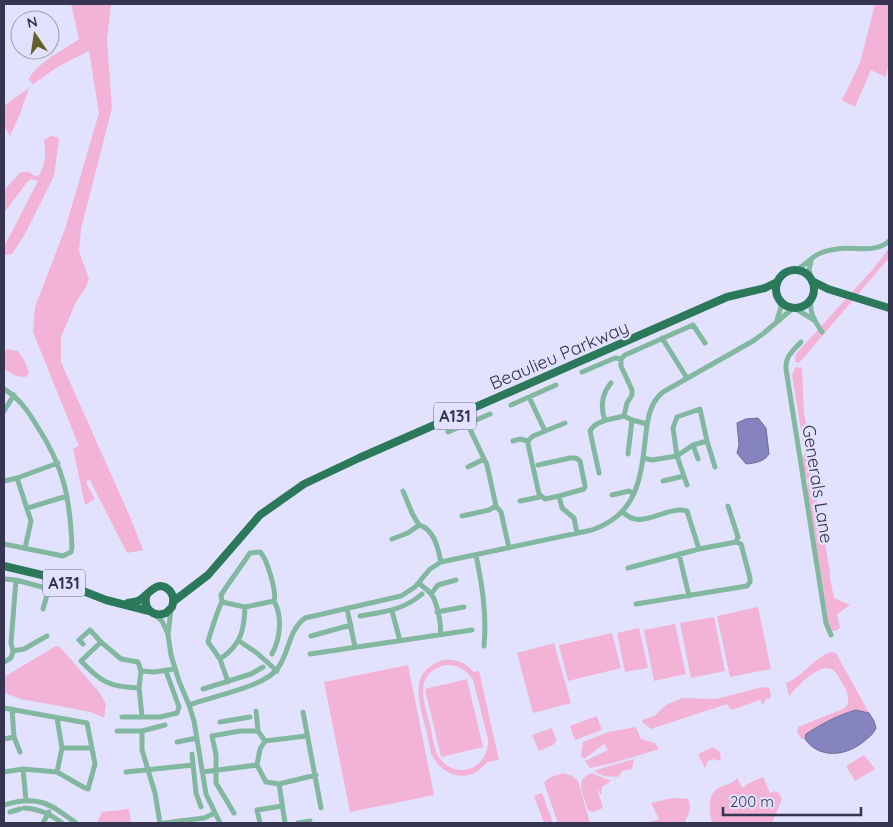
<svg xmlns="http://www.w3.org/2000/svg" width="893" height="827" font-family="Quicksand,sans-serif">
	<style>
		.green { fill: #f3b3d6; fill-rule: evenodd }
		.water { fill: #8684bf; stroke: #6e6c9e }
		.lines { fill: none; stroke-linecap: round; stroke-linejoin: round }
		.minor { stroke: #83b8a0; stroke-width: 5 }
		.highway { stroke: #2b785b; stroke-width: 8 }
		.labels { text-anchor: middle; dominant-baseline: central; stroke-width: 5; stroke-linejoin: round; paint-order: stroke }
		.shield { fill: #e2e2ff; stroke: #696885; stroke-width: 1 }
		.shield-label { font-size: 16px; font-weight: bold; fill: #353451 }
		.street-label { font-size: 18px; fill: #353451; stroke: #e2e2ff }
	</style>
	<rect width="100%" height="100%" fill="#e2e2ff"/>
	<path class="green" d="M71 4H111L107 40 112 108 81 229 79 251 89 279 86 287 76 302 61 337V362L131 519 143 550 127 553 90 480 87 481V485L95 499 85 505 73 449 79 446 33 332 35 307 65 229 99 113 89 51 59 66 32 85 31 81 28 80C39 61 61 52 79 39Z
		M875 4H889V61L886 77 871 70 855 107 842 100 860 63Z
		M29 88 20 114 10 136 4 126V106Z
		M51 136 57 137 59 139 54 176 25 234 12 254 6 255 4 251 5 245 38 181 32 179 28 181 4 213V190L21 172H29L35 176 39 175C46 163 46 154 44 140Z
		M889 248V258L799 363 795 362 796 354 873 269Z
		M8 349 18 351 24 360 29 372 26 377 16 376 4 369V352Z
		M796 367 802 368 804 413 811 450 808 452 803 443 792 374Z
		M805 453C816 467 815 481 816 497 817 505 820 513 822 520 825 537 826 554 830 570V578L834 598 850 605 837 614 840 628 835 631H832L829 624 819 563 806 501 808 480 803 475 802 457Z
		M758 607 771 669 730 677 717 616Z
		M714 617 725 671 691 678 680 623Z
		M675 624 686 674 654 681 644 630Z
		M639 628 648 668 625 672 617 633Z
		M612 633 621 668 568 681 559 645Z
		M554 643 571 703 533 713 517 653Z
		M56 646 60 647 100 693 106 704 104 718 91 712 21 699 4 693V677Z
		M830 652 836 653 869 713C854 706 810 725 805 739H802L797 733 798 727 845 708 848 704C848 694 847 689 841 681 839 677 836 671 831 669 818 664 796 687 789 697L786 683C802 677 813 659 830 652Z
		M443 660C456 659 465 662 474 672L479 671 499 760C496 760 491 761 488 762 484 765 480 770 476 772 457 782 438 770 431 753 429 741 426 730 423 718 417 692 412 671 443 660ZM445 665C458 665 466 669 473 680L488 739C490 769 455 782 438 756 434 747 432 735 430 725 424 701 413 674 445 665Z
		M408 665 434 795 350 812 324 682Z
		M467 679 483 747 441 757 425 689Z
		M762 687 769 688 771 693 770 699H766L763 705 760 700 732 710 730 709 727 704 651 729 643 723 642 720 654 716 666 705 682 698 716 699Z
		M597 716 602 730 575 740 570 726Z
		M636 727 641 739 655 743 659 749 617 762 590 768 585 761 608 750 604 744 584 759 581 756 583 742 608 732Z
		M552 728 557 741 554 742 555 744 539 751 532 735Z
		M713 747 720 752 721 759 718 761 713 759 708 761 705 768 698 754Z
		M864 755 875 769 855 781 846 766Z
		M634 759 632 769 622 771 618 777 604 776 595 772 596 770Z
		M563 773 572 776 578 781 590 823H558L544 783 549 778Z
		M592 773 611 781 602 787 601 795 597 788 603 808 593 812 588 810C584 794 572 781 592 773Z
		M763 777 770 793 775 791 776 793 778 792 782 799 772 823H712C709 812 707 795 718 788 725 785 732 784 737 778L742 788 746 786 745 785Z
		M542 793 553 823H544L534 796Z
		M677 798 688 799C692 808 689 815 684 823H645L659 819 651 803 667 799Z
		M129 809 131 823H97L102 812Z"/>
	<path class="water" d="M758 418 766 428 769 454C764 462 755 463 746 464L737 453 739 445 737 423 746 419Z
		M856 710 869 713 874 721 876 728C873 735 868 738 862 743 845 756 819 759 805 739L806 734C821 724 838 715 856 710Z"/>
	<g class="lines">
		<path class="minor" d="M811 262 809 269 811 278
			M796 270C804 266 808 261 815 256 821 252 829 250 837 249 854 246 875 254 889 241
			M811 300C809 313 815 321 822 332
			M796 309 814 320
			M777 320 781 307 779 301
			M662 338 687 378
			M801 342C793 351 785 356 786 369L826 623 831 635
			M582 372 615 358 621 359
			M4 389C19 398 28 411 37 426 64 467 70 498 72 547L71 552 63 556 4 544
			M529 397 545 431
			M511 405 556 385
			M700 409 707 441 693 445 677 456 673 428 677 417Z
			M4 411 14 395
			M624 416 627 403 632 395V390L621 366V359L625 355 693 325 705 343
			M624 416 632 420 647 424
			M605 420C600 408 602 393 611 383
			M467 423 487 465 496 506 501 512 509 548
			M565 423 533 436 528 441V444L539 494 545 499 559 496 562 508 574 518 577 533
			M448 432 490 414
			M513 441 520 439 528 441
			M707 441 715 467
			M693 445 698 459
			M628 454 632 420
			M643 458 652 460 677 456 687 485
			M538 465 570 458H576L580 461 585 486 584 489 559 496
			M468 467 484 459
			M599 473 590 431C596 420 613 419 624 416
			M17 478 31 521 25 548
			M4 481 17 478 58 463
			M663 481 684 476
			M403 491 412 513 419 525
			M612 495 629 491 634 494
			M520 501 540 497
			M728 506 738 537 736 542
			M28 508 67 496
			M623 512C641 532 665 505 687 511L699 549 736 542 741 544 750 578V582L747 586 636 604
			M462 516 489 510 496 506
			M392 539 408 533 419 525C434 529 438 548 441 562
			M679 554 689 596
			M476 555C482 585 487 614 484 646
			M628 568 699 549
			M4 579 16 580 64 593
			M419 583C423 587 428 590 431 594 437 601 442 626 440 635
			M431 594 438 585 456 580
			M222 602C219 606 209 637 208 642L220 659 228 682
			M347 608 355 647
			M43 609 49 588
			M171 609 168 635 171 655 179 681 189 705 194 721 206 794 220 823
			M392 611 400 641
			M437 612 464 607
			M155 615 162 621 168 634
			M360 616C383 612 404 610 422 594
			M311 636 351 625
			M239 641 257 653 277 671
			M101 642 81 661C101 682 109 687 139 688
			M83 644 79 640 90 630 101 642 121 659 138 662 141 671
			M13 651 11 643 16 580
			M272 654C280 639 283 617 274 601 277 593 267 558 260 552L250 553 225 589 221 595 222 602 245 607 274 601
			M310 654 472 630
			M220 659C241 645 244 631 245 607
			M4 662 11 658 13 651 24 649 47 636
			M203 689 251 674 263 667
			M189 705C212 696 265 687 278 668 290 651 288 631 305 618L401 596 415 587 430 569 441 562 592 530C639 514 641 476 646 433 648 417 650 403 663 392L753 341 764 333 792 309
			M4 708 87 723 95 764 88 789 85 788 57 772 23 769 4 772
			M256 711 258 731 265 741
			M303 712 321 808
			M142 716 139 688 141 671 154 672 174 669
			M122 717H160L177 713 179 707 166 671
			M220 722 250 717
			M117 731H142L165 725
			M142 731V750L155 793 160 823
			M306 736 265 741 260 749 257 765 266 782 279 784 316 775
			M14 737 20 752
			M4 739 14 737 12 709
			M177 742 197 738
			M62 748H92
			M192 754 196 793 201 807
			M23 769 26 800
			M57 772 62 748 57 718
			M126 772 193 765
			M202 772 257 765
			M279 784 285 823
			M4 805C38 795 49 803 76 823
			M24 808C40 809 50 814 62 823
			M10 812 20 809
			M234 813 216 783V755L212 736 240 731H258
			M43 823 49 812
			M164 823 204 818 215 813
			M260 823 257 810 282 806
			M298 823 310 821"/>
		<path class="highway" d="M776 289a19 19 0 1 1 38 0a19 19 0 1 1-38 0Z
			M812 281 828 289 889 308
			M4 566 42 575 106 600 149 611
			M174 601 208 575 260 515 304 484 359 458 727 297 765 288 777 282
			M128 603C132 602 136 602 140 600 149 594 158 578 170 591 174 596 174 601 172 607L166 613C153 618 142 608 147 594"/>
	</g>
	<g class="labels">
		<g class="shield">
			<rect x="434" y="402.5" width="42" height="27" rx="4"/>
			<rect x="43" y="569.5" width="42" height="27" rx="4"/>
		</g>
		<g class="shield-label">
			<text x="455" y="416">A131</text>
			<text x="64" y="583">A131</text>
		</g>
		<g class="street-label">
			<text transform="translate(559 355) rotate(-23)">Beaulieu Parkway</text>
			<text transform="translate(818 484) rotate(81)">Generals Lane</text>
		</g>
	</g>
	<rect width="893" height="827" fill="none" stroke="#353451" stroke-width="10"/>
	<g transform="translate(35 35) rotate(347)"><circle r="24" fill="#e2e2ff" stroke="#9d9cb9"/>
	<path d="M0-4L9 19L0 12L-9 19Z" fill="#64602c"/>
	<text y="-8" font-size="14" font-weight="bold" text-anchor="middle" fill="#353451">N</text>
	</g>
	<path d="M723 807v8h138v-8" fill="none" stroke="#353451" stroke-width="2.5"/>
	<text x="730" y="807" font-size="15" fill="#353451" stroke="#e2e2ff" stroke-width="4" paint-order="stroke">200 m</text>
</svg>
